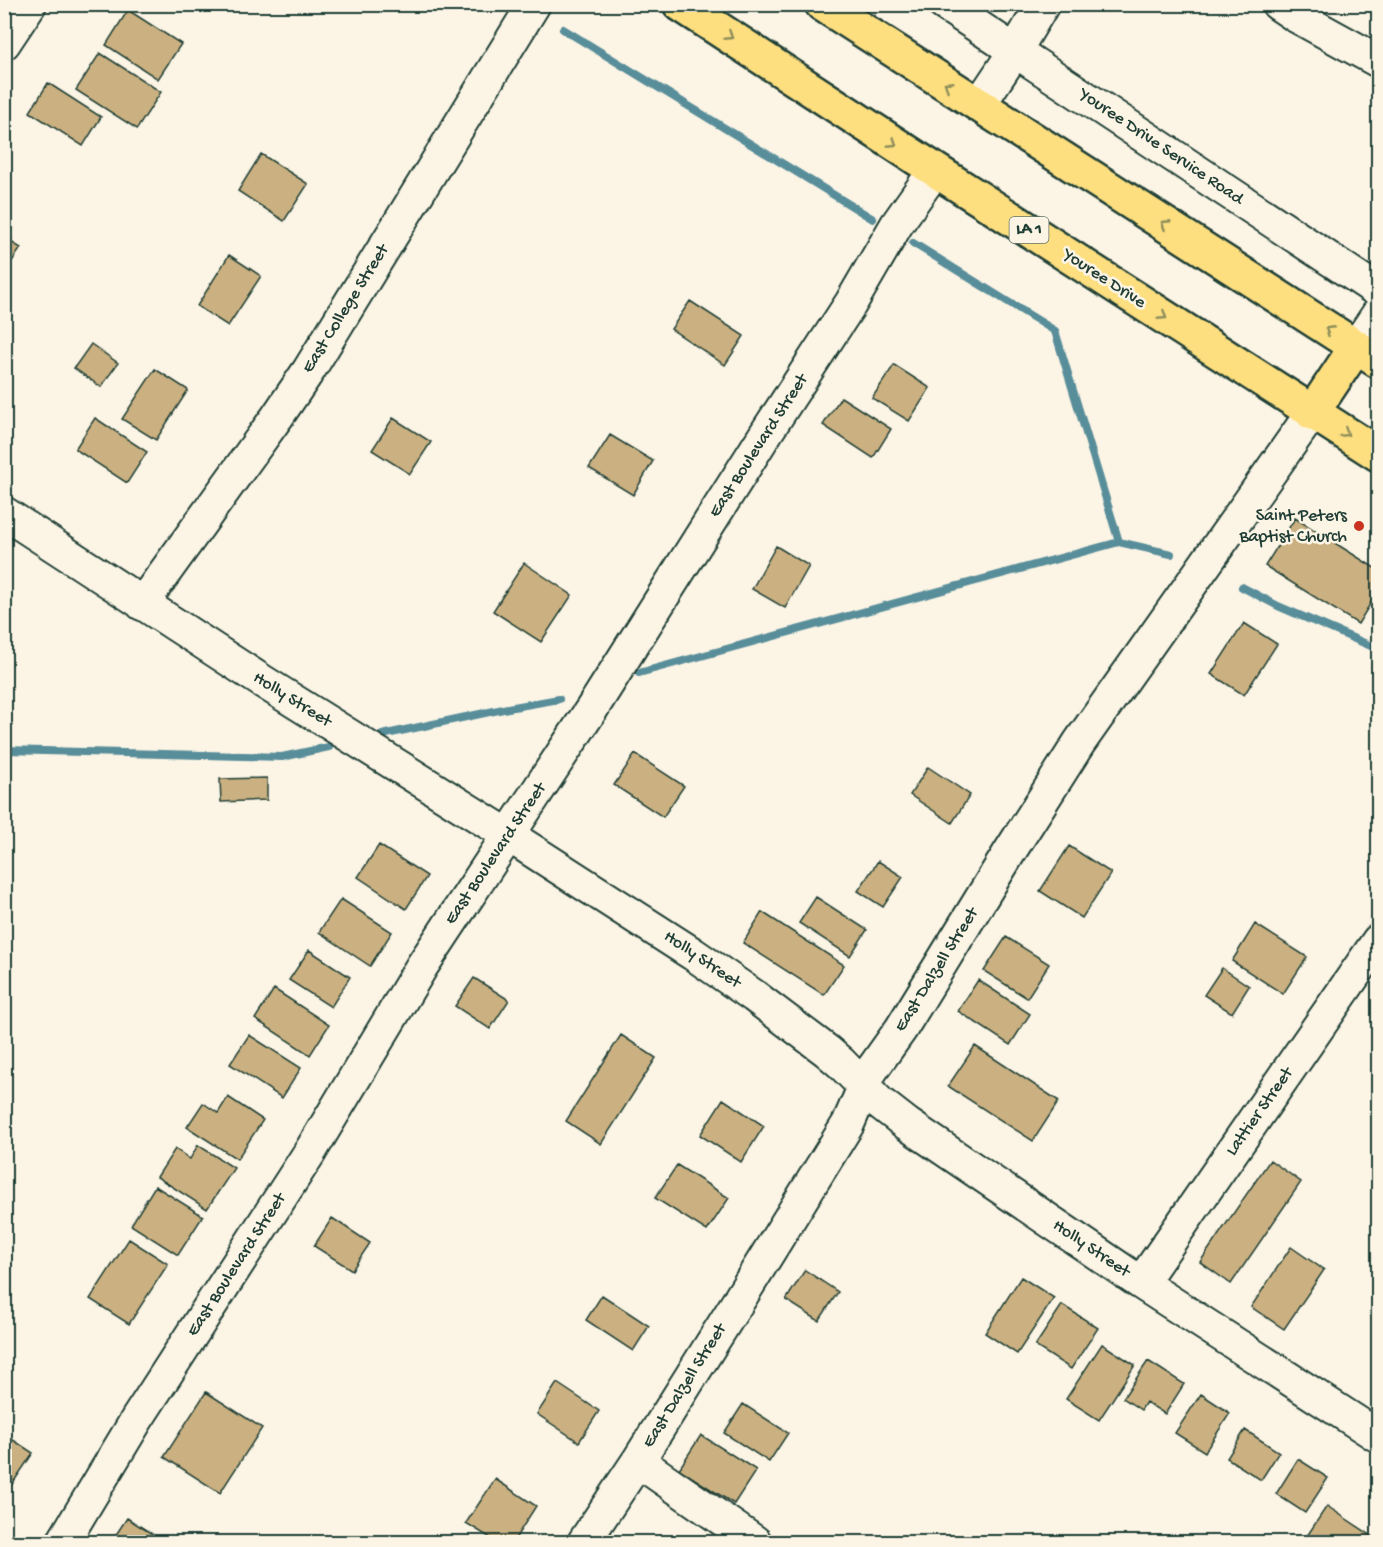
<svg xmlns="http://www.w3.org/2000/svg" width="1383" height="1547" font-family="'Gochi Hand',sans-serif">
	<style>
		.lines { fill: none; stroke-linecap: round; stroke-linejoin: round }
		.stream { stroke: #588d9a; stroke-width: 8 }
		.building { fill: #cbb181; stroke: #1f3d34; stroke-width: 1.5 }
		.minor-casing { stroke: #1f3d34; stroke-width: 36 }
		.major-casing { stroke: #1f3d34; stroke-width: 38 }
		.minor { stroke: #fcf5e5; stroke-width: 32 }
		.major { stroke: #fddf80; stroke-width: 33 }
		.oneway { stroke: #8e8e5a }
		.poi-dot { fill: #c8321e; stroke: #fcf5e5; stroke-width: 2 }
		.labels { text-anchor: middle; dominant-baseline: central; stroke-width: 5; stroke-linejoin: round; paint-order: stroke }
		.shield { fill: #fcf5e5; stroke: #617469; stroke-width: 1.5 }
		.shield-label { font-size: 16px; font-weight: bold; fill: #1f3d34 }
		.street-label { font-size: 18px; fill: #1f3d34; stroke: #fcf5e5 }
		.poi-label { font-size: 18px; fill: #1f3d34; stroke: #fcf5e5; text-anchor: end }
	</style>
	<rect width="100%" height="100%" fill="#fcf5e5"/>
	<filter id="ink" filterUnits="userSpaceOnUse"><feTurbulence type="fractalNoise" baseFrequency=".0167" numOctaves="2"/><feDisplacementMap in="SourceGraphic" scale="12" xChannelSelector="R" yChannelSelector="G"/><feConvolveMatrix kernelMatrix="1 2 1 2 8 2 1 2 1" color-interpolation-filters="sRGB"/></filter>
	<g filter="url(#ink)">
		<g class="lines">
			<path class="stream" d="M563 29 873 219
				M913 243 1055 331 1119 542
				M1242 587 1278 606 1378 649
				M639 673 1119 542 1171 554
				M382 735 508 708 559 699
				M4 750 282 757 329 747"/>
		</g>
		<path class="building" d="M128 10 181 44 158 79 106 45Z
			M100 53 161 92 137 129 76 90Z
			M48 83 101 117 83 146 30 112Z
			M261 154 308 184 284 221 238 191Z
			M4 238 21 248 4 273Z
			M229 255 261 276 228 326 197 306Z
			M690 301 744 336 725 365 671 329Z
			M91 344 118 363 101 387 74 368Z
			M894 365 930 388 909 421 872 398Z
			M155 369 188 390 156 440 122 419Z
			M841 397 891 429 873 458 823 425Z
			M95 418 147 452 127 483 75 449Z
			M393 418 431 442 410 474 372 450Z
			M610 435 653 461 633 495 589 468Z
			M1295 518 1378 570V591L1358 624 1265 566Z
			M776 546 809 566 785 608 752 589Z
			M524 563 572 595 541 642 493 611Z
			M1244 623 1277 644 1244 695 1211 674Z
			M635 754 684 786 663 817 614 785Z
			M928 767 970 795 952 823 910 795Z
			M267 778V800L221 802 220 779Z
			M379 845 427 876 406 909 358 877Z
			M1069 846 1111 873 1082 918 1040 891Z
			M878 861 903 877 883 907 858 891Z
			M816 897 867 930 850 956 799 923Z
			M341 899 392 932 370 966 319 932Z
			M762 912 844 965 824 995 743 943Z
			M1255 924 1307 957 1283 994 1232 961Z
			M1006 937 1049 964 1027 998 984 971Z
			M309 950 350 977 331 1007 289 980Z
			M1222 968 1249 986 1232 1013 1204 995Z
			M474 978 509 1000 490 1029 455 1006Z
			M978 980 1030 1014 1010 1045 958 1011Z
			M274 989 329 1025 310 1055 255 1019Z
			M249 1035 301 1068 282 1098 230 1064Z
			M621 1035 656 1058 601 1144 566 1121Z
			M975 1046 1059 1101 1033 1141 948 1086Z
			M228 1097 263 1120 237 1159 187 1127 203 1103 218 1113Z
			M723 1099 764 1126 741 1162 700 1135Z
			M198 1145 234 1168 207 1209 157 1177 175 1149 190 1159Z
			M1270 1160 1301 1182 1231 1284 1200 1262Z
			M677 1165 729 1198 707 1231 655 1198Z
			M155 1186 203 1216 178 1255 131 1225Z
			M332 1218 370 1243 352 1270 314 1246Z
			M129 1239 168 1264 129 1324 90 1299Z
			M1291 1247 1324 1270 1284 1329 1251 1307Z
			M805 1270 838 1292 819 1321 786 1300Z
			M1021 1277 1054 1298 1017 1354 985 1333Z
			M602 1295 649 1326 633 1351 586 1320Z
			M1062 1305 1098 1328 1071 1369 1035 1346Z
			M1102 1344 1135 1365 1099 1420 1066 1399Z
			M1148 1361 1184 1384 1165 1414 1146 1402 1141 1410 1123 1398Z
			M557 1383 599 1411 579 1442 537 1414Z
			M206 1392 262 1428 220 1493 164 1457Z
			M1201 1394 1230 1413 1205 1452 1175 1433Z
			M743 1404 788 1433 769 1462 724 1433Z
			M1245 1430 1279 1452 1261 1480 1227 1458Z
			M4 1434 33 1453 4 1496Z
			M701 1435 756 1470 734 1504 679 1469Z
			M1298 1459 1328 1478 1305 1513 1276 1494Z
			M495 1479 536 1506 513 1542H497L466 1523Z
			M1327 1506 1378 1540V1542H1303Z
			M127 1518 165 1542H111Z"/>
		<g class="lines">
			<defs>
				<path id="minor" d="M944 4 1378 291
					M1278 4 1296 16 1378 61
					M4 43 30 4
					M979 105 1015 51 1043 4
					M1356 347 1378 314
					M4 513 262 681 508 835 693 954 754 996 827 1051 841 1063 880 1103 907 1124 1141 1283 1378 1436
					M142 604 277 417 309 370 534 4
					M1141 1283 1378 941
					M638 1461 755 1542
					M63 1542 137 1419 310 1152 422 966 593 707 768 430 851 303 897 224 935 170
					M584 1542 638 1461 739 1300 848 1124 871 1071 901 1029 1009 853 1079 743 1312 413"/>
				<path id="major" d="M680 4 935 170 1378 454
					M822 4 1378 361
					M1312 413 1356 347"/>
			</defs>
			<use href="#minor" class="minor-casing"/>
			<use href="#major" class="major-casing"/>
			<use href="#minor" class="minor"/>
			<use href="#major" class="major"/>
		</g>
		<defs><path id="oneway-chevron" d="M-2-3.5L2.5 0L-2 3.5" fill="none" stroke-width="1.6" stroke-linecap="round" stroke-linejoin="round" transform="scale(1.5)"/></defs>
		<g class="oneway">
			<use href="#oneway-chevron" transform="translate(729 36) rotate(33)"/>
			<use href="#oneway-chevron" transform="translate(948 85) rotate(-147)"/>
			<use href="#oneway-chevron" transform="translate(893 143) rotate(33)"/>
			<use href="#oneway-chevron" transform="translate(1165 224) rotate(-147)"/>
			<use href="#oneway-chevron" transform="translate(1163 316) rotate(33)"/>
			<use href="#oneway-chevron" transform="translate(1329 330) rotate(-147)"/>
			<use href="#oneway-chevron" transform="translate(1345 433) rotate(32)"/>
		</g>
	</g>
	<circle class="poi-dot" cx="1359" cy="526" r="6"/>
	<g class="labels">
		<rect class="shield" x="1009.5" y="217" width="39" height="26" rx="4.5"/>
		<g class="shield-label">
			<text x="1029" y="230">LA 1</text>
		</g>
		<g class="street-label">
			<text transform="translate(1161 147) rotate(34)">Youree Drive Service Road</text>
			<text transform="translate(1104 279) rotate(33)">Youree Drive</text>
			<text transform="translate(346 309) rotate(-58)">East College Street</text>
			<text transform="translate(759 446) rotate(-57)">East Boulevard Street</text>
			<text transform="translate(292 700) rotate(32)">Holly Street</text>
			<text transform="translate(496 854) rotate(-56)">East Boulevard Street</text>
			<text transform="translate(702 960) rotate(34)">Holly Street</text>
			<text transform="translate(937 970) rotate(-58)">East Dalzell Street</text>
			<text transform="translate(1260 1112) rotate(-55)">Lattier Street</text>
			<text transform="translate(1091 1249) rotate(34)">Holly Street</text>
			<text transform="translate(237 1265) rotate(-57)">East Boulevard Street</text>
			<text transform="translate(685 1386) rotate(-58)">East Dalzell Street</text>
		</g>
		<g class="poi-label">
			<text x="1347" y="516">Saint Peters<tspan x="1347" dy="21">Baptist Church</tspan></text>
		</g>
	</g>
	<rect width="1383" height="1547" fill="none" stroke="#fcf5e5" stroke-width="24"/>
	<rect x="12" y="12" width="1359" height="1523" fill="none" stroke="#1f3d34" stroke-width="2" filter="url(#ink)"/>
</svg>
